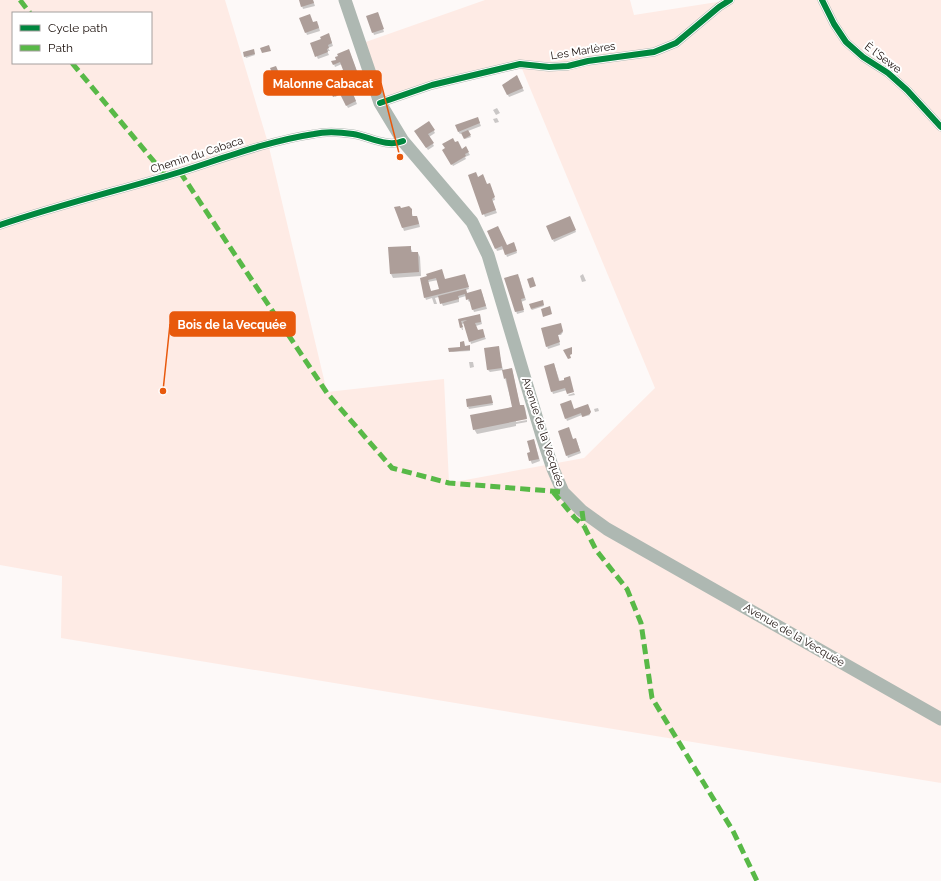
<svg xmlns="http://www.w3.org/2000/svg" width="941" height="881" font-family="Raleway,sans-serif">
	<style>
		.green { fill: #feebe5; fill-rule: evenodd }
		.shadow { fill: #0003; fill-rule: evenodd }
		.building { fill: #ad9e99; fill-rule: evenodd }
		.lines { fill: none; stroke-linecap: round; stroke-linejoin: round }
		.minor { stroke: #b0b9b3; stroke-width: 9 }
		.secondary { stroke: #aeb8b2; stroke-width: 13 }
		.quiet { stroke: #58b947; stroke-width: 5; stroke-dasharray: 10 5; stroke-linecap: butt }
		.cycleway-casing { stroke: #fff; stroke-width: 8 }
		.cycleway { stroke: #00873e; stroke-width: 6 }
		.labels { text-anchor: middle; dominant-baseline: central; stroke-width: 4; stroke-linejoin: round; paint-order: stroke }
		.street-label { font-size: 11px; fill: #1b100c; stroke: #fff }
		.leader { fill: none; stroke: #e8590c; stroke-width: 1.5 }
		.callout-dot { fill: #e8590c; stroke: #fff; stroke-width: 1.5 }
		.callout { fill: #e8590c; stroke: #e8590c; stroke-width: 1.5 }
		.callout-label { font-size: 12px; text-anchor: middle; font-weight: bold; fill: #fff }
	</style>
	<rect width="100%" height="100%" fill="#fdf9f8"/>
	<path class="green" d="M0 0H225L268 143 327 392 444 379 449 483 584 458 655 388 520 64 380 103 360 44 485 0H630L634 15 730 0H941V783L61 638 62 576 0 565ZM13 13H151V63H13Z"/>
	<path class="shadow" d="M300 0H313L315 6 303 9Z
		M378 14 384 32 374 35 368 17Z
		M301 19 318 24 320 31 307 35Z
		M330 37 333 46 328 48 330 51H327L329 55 318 59 311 44Z
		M253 51 255 55 246 58 244 53Z
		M350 53 359 77 348 81 345 76H344L346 80 342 81 339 73 344 71 342 64 335 67 334 64Z
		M517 76 524 91 509 97 503 85Z
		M349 85 357 104 348 108 341 94 335 97 331 90Z
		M497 108 500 113 496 115 493 110Z
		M497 118 499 122 495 123 493 119Z
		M479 121 481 126 468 131 471 137 465 139 462 133 460 134 458 131Z
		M429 122 435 133 429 137 434 146 428 150 417 134Z
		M455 144 461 150 465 147 470 155 465 157 466 159 453 166 443 150Z
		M469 176 477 178 491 187 495 200 492 201 497 213 485 217Z
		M401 209 411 210 413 217H417L418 219 420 227 404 231 400 219Z
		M571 220 576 232 554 242 553 240Z
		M489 231 506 246H515L517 253 507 257 504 249 497 251Z
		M410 247 413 253H418L420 257 421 276 393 278 391 274Z
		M583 274 586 281 582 282 580 276Z
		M427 275 445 280 466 278 469 289 466 290 467 294 482 293 487 309 474 312 470 301 469 302 466 296 459 298V302L443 306 439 297 435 298 437 304H434L432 298 426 300 425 297ZM438 280 441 290 431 292 428 282Z
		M519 277 526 300 521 302 524 312 517 314 506 279Z
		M542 302 544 306 532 310 531 309Z
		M480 315 482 324 476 326 478 332 483 333 486 339 471 344 465 323 462 324 463 330H462L459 320Z
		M560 324 563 332 561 335H558L560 345 548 349 547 346Z
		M464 347H470V351L450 352Z
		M498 347 503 370 490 372 488 370Z
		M469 362H473L474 367 470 368Z
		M554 364 560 382 567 390 553 394 552 391Z
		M512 369 520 406H523L525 408 527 418 516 420V422L527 420V422L516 424V426L477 434 474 429 514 412 505 378Z
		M574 393 575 395 569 396 568 395Z
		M491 396 493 405 469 409 468 407Z
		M561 404 574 410 588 405 591 413 589 414 590 415 583 417 582 415 567 421Z
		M598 408 599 411 595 412 594 409Z
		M534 440 540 461 532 464 528 454 531 453Z
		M573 440 577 442 581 453 568 458 567 455Z"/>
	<path class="building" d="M299 0H313L314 3 301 7Z
		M378 12 384 29 372 33 366 16Z
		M310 14 313 22 317 21 319 28 305 33 299 18Z
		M329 33 332 43 328 45 329 48 327 49 328 52 315 57 310 43 321 39 320 37Z
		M269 45 271 51 262 53 260 48Z
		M254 49 255 54 244 57 243 52Z
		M349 49 358 74 341 80 338 72 343 70 340 62 333 65 331 61 336 60 335 57 338 56 337 54Z
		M276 66 279 73 273 75 270 68Z
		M517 75 523 88 507 95 502 85Z
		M348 82 356 101 346 106 340 94 333 97 330 90Z
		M478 117 480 123 458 132 455 125Z
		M429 121 435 130 428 134 434 143 426 148 414 131Z
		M468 130 471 135 464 139 461 133Z
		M453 138 455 142 458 141 462 149 466 146 469 152 465 154 466 156 451 165 442 150 445 148 442 144Z
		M476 172 478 177 483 174 487 184 490 183 495 197 492 199 496 210 482 215 468 175Z
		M400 206 401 208 409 206 412 209V216H417L419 224 402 228 394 207Z
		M570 216 576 230 552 240 546 226Z
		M498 226 507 245 514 242 517 251 505 255 502 246 495 249 487 231Z
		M411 246V252H418L419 272 390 274 388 247Z
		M442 269 445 279 465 274 469 287 424 298 420 278 427 276 426 274ZM436 278 439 289 431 291 428 280Z
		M518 274 525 298 521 299 524 310 515 312 504 278Z
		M533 277 536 286 530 288 527 279Z
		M466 289 467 293 481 289 486 306 472 310 469 299 466 300 465 294 458 296 459 299 440 304 438 296Z
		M543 300 544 305 531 309 529 304Z
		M550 306 552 314 543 317 541 309Z
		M480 314 481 322 475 323 478 330 483 329 485 337 469 342 463 322 467 320 461 321 463 327 460 328 458 319Z
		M561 323 563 331 560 334 558 335 560 342 546 347 541 328Z
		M464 341 465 346 470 345V350L449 352 448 348 460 347V342Z
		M499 346 502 368 487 370 484 348Z
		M572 347V354L570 355 571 358 568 359 563 350Z
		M554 363 559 381 564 380V378L570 376 574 392 567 394 565 388 551 392 544 366Z
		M512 368 520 405H524L527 419 473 430 470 415 512 407 506 378 504 379 502 370Z
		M491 395 493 403 467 407 466 399Z
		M571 400 574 409 588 404 591 412 590 413V414L582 417 581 413 565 419 560 404Z
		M569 427 573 439 576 438 580 451 566 456 558 431Z
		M534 439 539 459 529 461 527 453 530 452 527 441Z"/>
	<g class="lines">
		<path class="minor" d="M822 0 834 24 846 42 863 57 888 73 907 90 941 127
			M380 103 432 85 520 64 549 67 568 66 588 61 654 52 676 43 719 7 730 0
			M0 225C59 205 120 190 180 172 224 158 268 141 314 134 326 131 340 132 353 134 368 136 387 148 403 141"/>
		<path class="secondary" d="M345 0 380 103 403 141 472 222 488 255 542 436 553 469 563 492 582 511 607 529 941 719"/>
		<path class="quiet" d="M20 0 30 13
			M72 63 166 176
			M180 172 327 393 392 468 449 483 563 492
			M553 492 575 518 584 526
			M582 511 584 526 596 550 627 589 641 623 652 698 733 831 757 881"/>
		<defs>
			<path id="cycleway" d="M822 0 834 24 846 42 863 57 888 73 907 90 941 127
				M380 103 432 85 520 64 549 67 568 66 588 61 654 52 676 43 719 7 730 0
				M0 225C59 205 120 190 180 172 224 158 268 141 314 134 326 131 340 132 353 134 368 136 387 148 403 141"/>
		</defs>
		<use href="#cycleway" class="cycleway-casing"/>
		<use href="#cycleway" class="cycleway"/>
	</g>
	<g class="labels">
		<g class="street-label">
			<text transform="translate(583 51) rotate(-9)">Les Marlères</text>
			<text transform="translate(883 58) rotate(37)">È l'Sewe</text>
			<text transform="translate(197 155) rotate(-18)">Chemin du Cabaca</text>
			<text transform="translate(543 432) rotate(72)">Avenue de la Vecquée</text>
			<text transform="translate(794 635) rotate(30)">Avenue de la Vecquée</text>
		</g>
	</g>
	<path class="leader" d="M400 157L381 83M163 391L170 324"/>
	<g class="callout-dot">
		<circle cx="400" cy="157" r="4"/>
		<circle cx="163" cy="391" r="4"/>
	</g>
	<g class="callout">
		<rect x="264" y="71" width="117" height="24" rx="4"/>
		<rect x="170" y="312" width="125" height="24" rx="4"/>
	</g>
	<g class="callout-label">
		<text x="323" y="88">Malonne Cabacat</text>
		<text x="232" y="329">Bois de la Vecquée</text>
	</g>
	<rect x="12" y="12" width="140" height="52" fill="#ffffff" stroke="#a49f9e"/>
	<rect x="20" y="25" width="20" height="6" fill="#00873e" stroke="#a49f9e"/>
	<text x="48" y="32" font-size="12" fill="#1b100c">Cycle path</text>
	<rect x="20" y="45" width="20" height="6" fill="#58b947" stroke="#a49f9e"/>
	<text x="48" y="52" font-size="12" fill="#1b100c">Path</text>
</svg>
